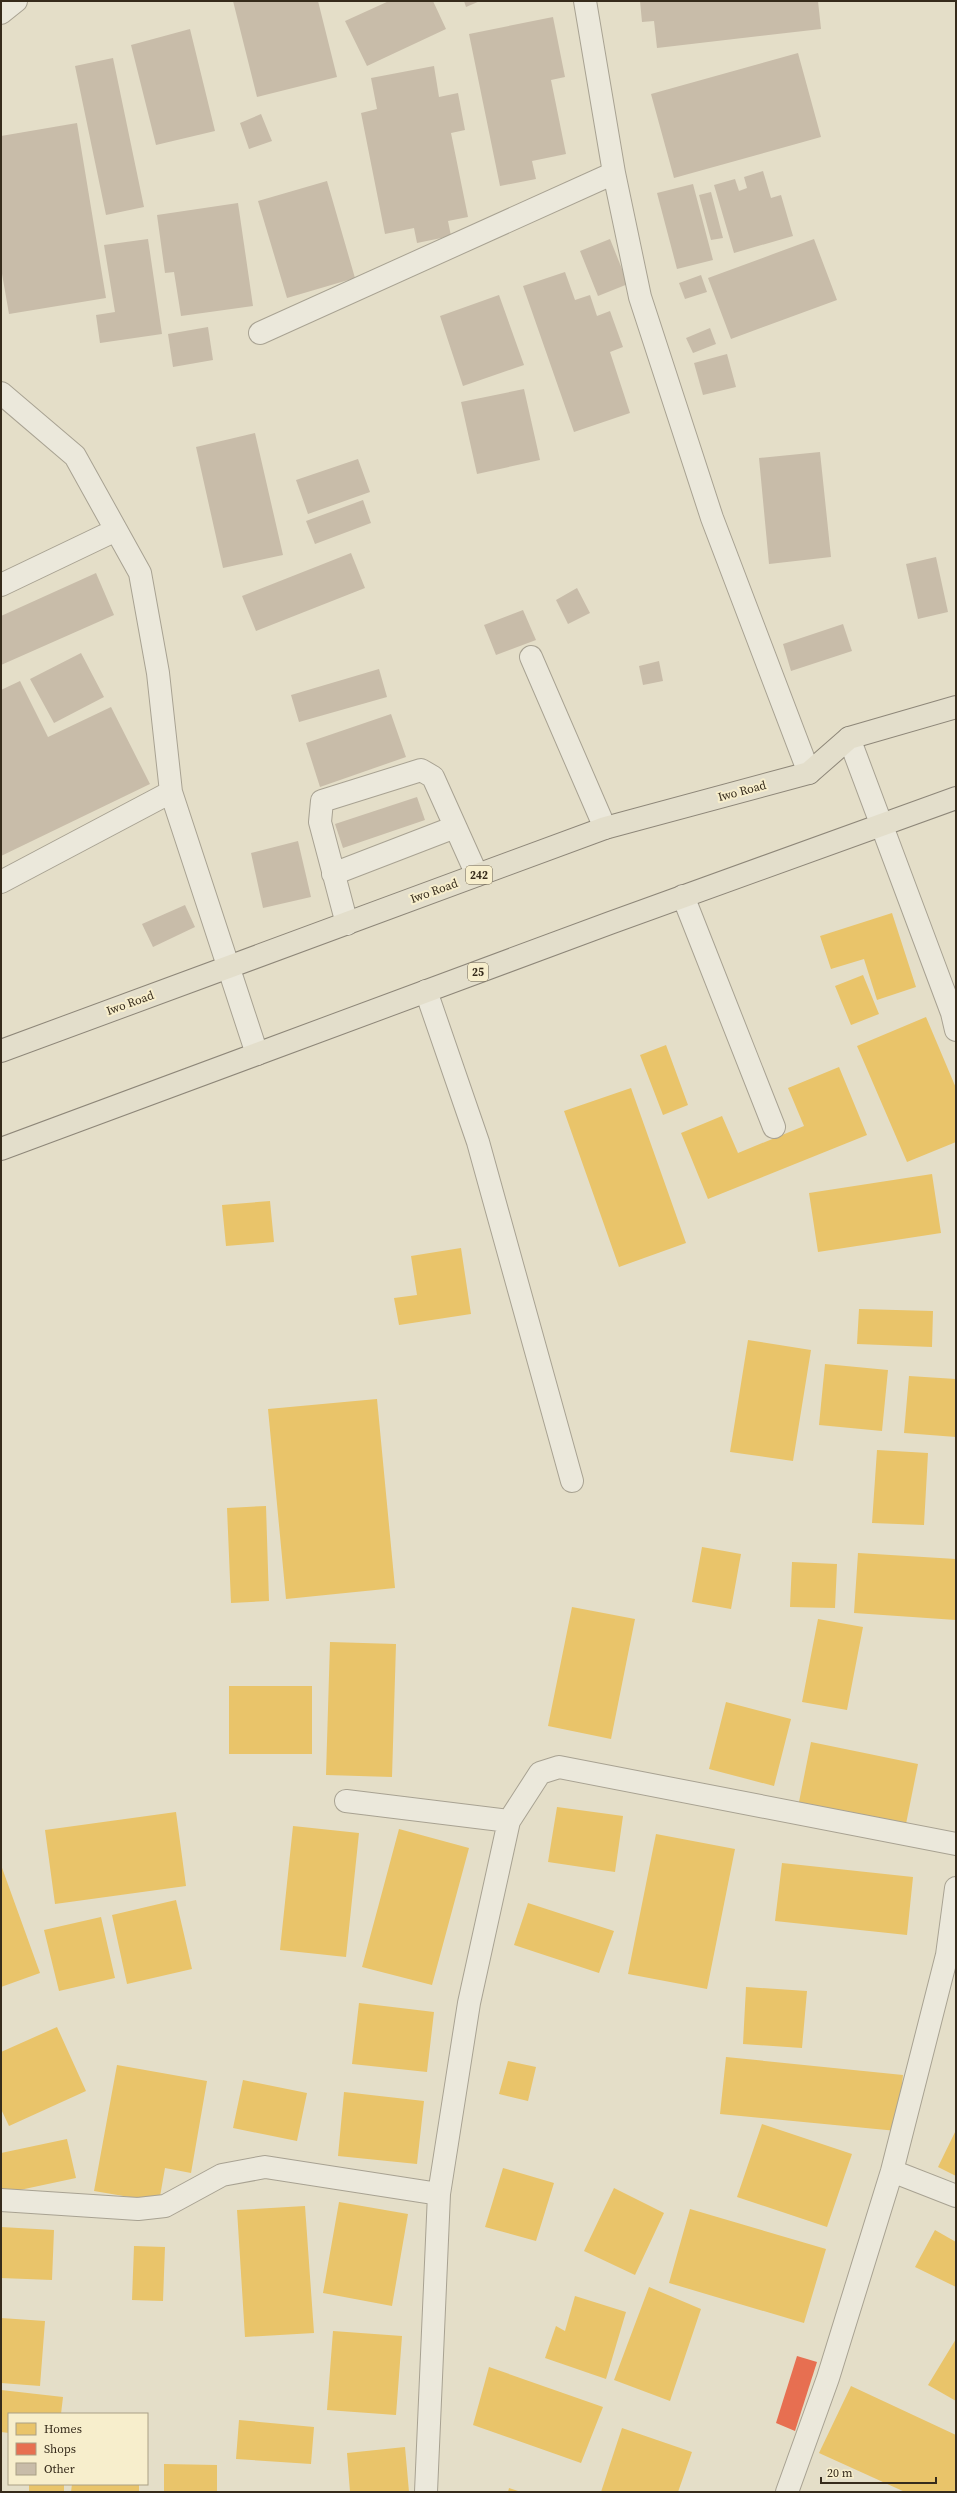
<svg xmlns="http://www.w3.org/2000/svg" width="957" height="2493" font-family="'Source Serif 4',serif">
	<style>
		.homes { fill: #e9c46a }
		.shops { fill: #e76f51 }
		.building { fill: #c8bca9 }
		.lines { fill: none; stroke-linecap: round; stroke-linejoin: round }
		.service-casing { stroke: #a8a292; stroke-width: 24 }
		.minor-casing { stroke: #a8a292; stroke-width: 24 }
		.primary-casing { stroke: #8e8779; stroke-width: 24 }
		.service { stroke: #ebe8db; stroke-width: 22 }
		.minor { stroke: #ebe8db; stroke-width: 22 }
		.primary { stroke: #e3decb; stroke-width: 22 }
		.labels { text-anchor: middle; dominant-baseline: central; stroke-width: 4; stroke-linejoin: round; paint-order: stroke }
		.shield { fill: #f7eecc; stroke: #706650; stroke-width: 1 }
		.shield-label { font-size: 11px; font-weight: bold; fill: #362b1b }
		.street-label { font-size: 12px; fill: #362b1b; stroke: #f7eecc }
	</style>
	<rect width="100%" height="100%" fill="#e4dec8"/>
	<path class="homes" d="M892 913 916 987 877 1000 864 959 831 969 820 936Z
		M863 975 879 1014 851 1025 835 986Z
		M926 1017 956 1088V1142L907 1162 857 1046Z
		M666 1045 688 1105 663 1115 640 1055Z
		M839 1067 867 1135 708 1199 681 1133 722 1116 738 1153 804 1126 788 1088Z
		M631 1088 686 1243 619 1267 564 1111Z
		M932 1174 941 1233 818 1252 809 1193Z
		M270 1201 274 1242 226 1246 222 1205Z
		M461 1248 471 1314 399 1325 394 1298 417 1295 411 1256Z
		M859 1309 933 1311 932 1347 857 1344Z
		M748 1340 811 1350 793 1461 730 1452Z
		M825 1364 888 1370 882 1431 819 1425Z
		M909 1376 956 1379V1437L904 1433Z
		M377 1399 395 1588 286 1599 268 1409Z
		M877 1450 928 1453 924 1525 872 1523Z
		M266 1506 269 1601 231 1603 227 1508Z
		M702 1547 741 1554 731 1609 692 1602Z
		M858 1553 956 1559V1620L854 1613Z
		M792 1562 837 1564 835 1608 790 1607Z
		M572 1607 635 1619 611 1739 548 1726Z
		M818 1619 863 1627 847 1710 802 1702Z
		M330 1642 396 1644 392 1777 326 1775Z
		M229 1686H312V1754H229Z
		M726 1702 791 1719 774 1786 709 1769Z
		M811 1742 918 1764 906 1824 799 1802Z
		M557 1807 623 1816 615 1872 548 1862Z
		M176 1812 186 1886 55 1904 45 1830Z
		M293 1826 359 1833 346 1957 280 1950Z
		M399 1829 469 1848 432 1985 362 1967Z
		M656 1834 735 1849 707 1989 628 1974Z
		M782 1863 913 1877 907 1935 775 1921Z
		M1 1865 40 1973 1 1987Z
		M176 1900 192 1969 127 1984 112 1915Z
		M528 1903 614 1931 599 1973 514 1945Z
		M101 1917 115 1978 59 1991 44 1930Z
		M746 1987 807 1991 802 2048 743 2044Z
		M359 2003 434 2012 427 2072 352 2064Z
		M57 2027 86 2091 9 2126 1 2109V2052Z
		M726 2057 903 2075 897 2131 720 2114Z
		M508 2061 536 2067 528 2101 499 2094Z
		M117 2065 207 2081 191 2173 165 2168 159 2202 94 2191Z
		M243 2080 307 2093 297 2141 233 2128Z
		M344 2092 424 2101 417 2164 338 2156Z
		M762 2124 852 2154 827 2227 737 2197Z
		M956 2130V2176L938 2167Z
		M67 2139 76 2178 1 2194V2153Z
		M503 2168 554 2183 536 2241 485 2227Z
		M614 2188 664 2213 635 2275 584 2251Z
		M339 2202 408 2214 392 2306 323 2293Z
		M305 2206 314 2333 245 2337 237 2210Z
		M690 2209 826 2249 804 2323 669 2283Z
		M1 2227 54 2230 52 2280 1 2278Z
		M935 2230 956 2242V2287L915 2267Z
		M134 2246 165 2247 163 2301 132 2300Z
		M649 2287 701 2309 670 2401 614 2380Z
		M575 2296 626 2312 606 2379 545 2358 556 2326 565 2331Z
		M1 2318 45 2321 40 2386 1 2383Z
		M333 2331 402 2336 396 2415 327 2410Z
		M956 2339V2401L928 2385Z
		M489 2367 603 2407 581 2463 473 2425Z
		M851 2386 956 2435V2492H905L819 2453Z
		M1 2390 63 2397 61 2414H9V2433L1 2432Z
		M239 2420 314 2427 311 2464 236 2459Z
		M622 2428 692 2452 678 2492H601Z
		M405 2447 409 2492H350L347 2453Z
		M164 2464 217 2465V2492H164Z
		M29 2484H64V2492H29Z
		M72 2484H139V2492H71Z
		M509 2488 521 2492H508Z"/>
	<path class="shops" d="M797 2356 817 2362 795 2431 776 2423Z"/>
	<path class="building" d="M233 1H318L337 77 257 97Z
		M389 1H433L446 29 367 66 345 21Z
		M464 1H480L466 7Z
		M640 1H818L821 29 657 48 654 21 642 22Z
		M553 17 565 77 551 80 566 154 532 161 536 179 500 186 469 34Z
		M190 29 215 131 156 145 131 45Z
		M798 53 821 137 674 178 651 94Z
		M113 58 144 207 106 215 75 66Z
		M434 66 439 97 458 93 465 130 451 133 468 217 448 221 451 236 417 243 414 228 385 234 361 113 377 109 371 78Z
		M261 114 272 141 249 149 240 123Z
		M77 123 106 298 9 314 1 268V136Z
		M763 171 771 198 781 195 793 236 734 253 714 185 735 179 739 191 747 188 744 177Z
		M327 181 355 278 287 298 258 201Z
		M693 184 713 260 677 269 657 193Z
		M711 192 723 238 711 240 699 195Z
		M238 203 253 306 181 316 174 272 165 273 157 215Z
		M148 239 162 334 100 343 96 315 115 312 104 245Z
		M610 239 628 284 598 296 580 251Z
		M814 239 837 300 731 339 708 278Z
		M565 272 575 300 590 295 597 316 610 311 623 347 610 352 630 413 574 432 523 286Z
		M701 275 707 292 685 299 679 283Z
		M499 295 524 365 463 386 440 316Z
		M208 327 213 360 173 367 168 334Z
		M710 328 716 344 693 353 686 338Z
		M727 354 736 387 703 395 694 363Z
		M524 389 540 460 477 474 461 402Z
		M255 433 283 555 223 568 196 447Z
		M820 452 831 557 769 564 759 458Z
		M358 459 370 492 308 514 296 480Z
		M363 500 371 523 315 544 306 521Z
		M351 553 365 588 256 631 242 596Z
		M936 557 948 612 918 619 906 564Z
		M96 573 114 615 1 665V616Z
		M577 588 590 613 568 624 556 600Z
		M523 610 536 640 496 655 484 625Z
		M843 624 852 651 791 671 783 644Z
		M81 653 104 697 54 723 30 679Z
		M659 661 663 681 643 685 639 666Z
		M379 669 387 697 299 722 291 695Z
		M20 681 48 737 111 707 150 784 1 856V690Z
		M391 714 406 757 320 787 306 743Z
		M417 797 425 820 343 848 335 824Z
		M298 841 311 897 263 908 251 853Z
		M185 905 195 927 153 947 142 924Z"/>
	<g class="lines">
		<defs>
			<path id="service" d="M1 393 75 456 140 573 158 673 171 792 257 1054
				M1 585 116 530
				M531 657 605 828
				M333 874 455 827
				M1 882 171 792
				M683 896 774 1127
				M347 924 320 822 322 801 421 770 433 777 477 875
				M426 991 478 1142 572 1481"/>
			<path id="minor" d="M585 1 614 173 640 297 712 518 809 773
				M1 13 16 1
				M260 333 614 173
				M849 738 952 1013 956 1030
				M346 1801 509 1821 540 1773 559 1767 956 1844
				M892 2171 956 2196
				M1 2200 138 2209 165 2206 222 2175 265 2167 439 2194
				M426 2492 439 2194 469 2003 509 1821
				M787 2492 828 2378 892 2171 947 1955 956 1888"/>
			<path id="primary" d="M1 1051 605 828 809 773 849 738 956 707
				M1 1149 610 923 956 798"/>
		</defs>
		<use href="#service" class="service-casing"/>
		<use href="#minor" class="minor-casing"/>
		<use href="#primary" class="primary-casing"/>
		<use href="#service" class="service"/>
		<use href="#minor" class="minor"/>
		<use href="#primary" class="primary"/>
	</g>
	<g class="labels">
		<g class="shield">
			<rect x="466" y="866" width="26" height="18" rx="3"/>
			<rect x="468" y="963" width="20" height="18" rx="3"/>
		</g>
		<g class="shield-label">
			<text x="479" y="875">242</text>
			<text x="478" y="972">25</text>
		</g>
		<g class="street-label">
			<text transform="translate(742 791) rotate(-15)">Iwo Road</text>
			<text transform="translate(434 891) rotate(-20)">Iwo Road</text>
			<text transform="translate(130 1003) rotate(-20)">Iwo Road</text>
		</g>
	</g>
	<rect width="957" height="2493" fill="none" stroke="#362b1b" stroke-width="4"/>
	<rect x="8" y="2413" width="140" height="72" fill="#f7eecc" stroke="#aaa085"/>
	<rect x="16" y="2423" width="20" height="12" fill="#e9c46a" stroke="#aaa085"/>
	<text x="44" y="2433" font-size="12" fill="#362b1b">Homes</text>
	<rect x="16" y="2443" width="20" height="12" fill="#e76f51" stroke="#aaa085"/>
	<text x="44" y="2453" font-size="12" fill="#362b1b">Shops</text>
	<rect x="16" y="2463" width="20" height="12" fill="#c8bca9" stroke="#aaa085"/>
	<text x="44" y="2473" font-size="12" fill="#362b1b">Other</text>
	<path d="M821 2477v6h115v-6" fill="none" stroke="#362b1b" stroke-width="2"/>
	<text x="827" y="2477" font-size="12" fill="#362b1b" stroke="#f7eecc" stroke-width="3" paint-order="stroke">20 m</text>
</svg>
